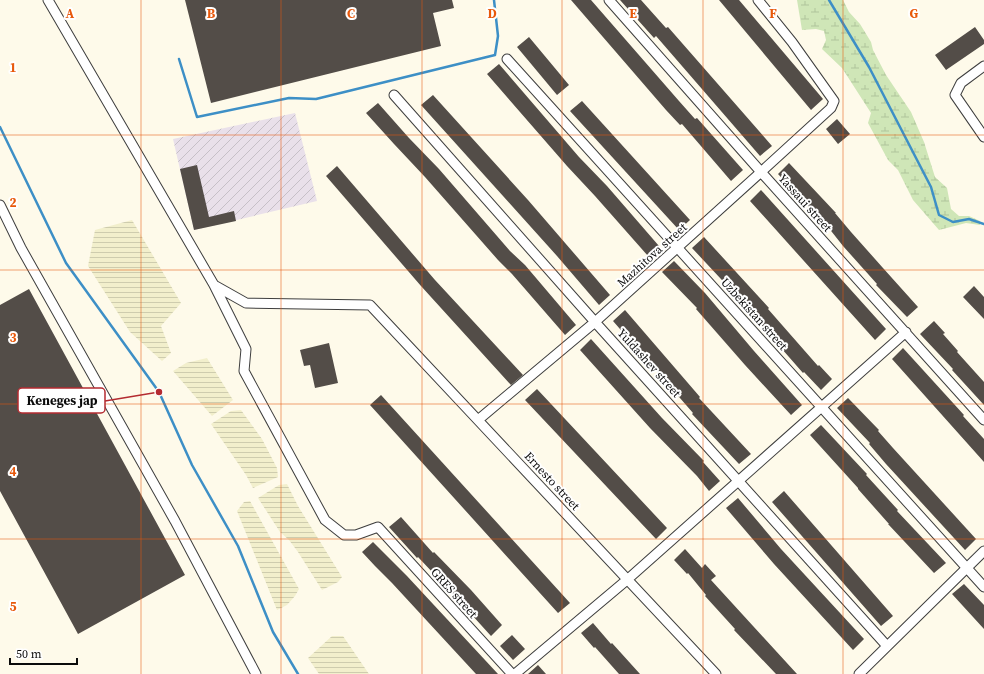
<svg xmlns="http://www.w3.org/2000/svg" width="984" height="674" font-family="'Source Serif 4',serif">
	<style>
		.industrial { fill: url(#industrial-furrows) }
		.farmland { fill: url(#farmland-rules) }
		.wetland { fill: url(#wetland-marsh) }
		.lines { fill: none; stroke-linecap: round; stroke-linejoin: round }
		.stream { stroke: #3d8fc6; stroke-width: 2.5 }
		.building { fill: #534d48 }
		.street-casing { stroke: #3e3e3e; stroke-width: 11 }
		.street { stroke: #fff; stroke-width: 9 }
		.grid { fill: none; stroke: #e8590c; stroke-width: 1; stroke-opacity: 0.55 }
		.labels { text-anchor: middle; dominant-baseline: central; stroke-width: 4; stroke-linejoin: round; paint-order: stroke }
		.street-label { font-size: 12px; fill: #0b0b0b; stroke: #fff }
		.grid-label { font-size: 13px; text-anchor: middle; font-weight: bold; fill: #e8590c; stroke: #fff; stroke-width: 4; stroke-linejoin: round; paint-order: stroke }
		.leader { fill: none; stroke: #b42b31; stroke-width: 1.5 }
		.callout-dot { fill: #b42b31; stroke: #fff; stroke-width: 1.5 }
		.callout { fill: #fff; stroke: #b42b31; stroke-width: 1.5 }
		.callout-label { font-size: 13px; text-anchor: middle; font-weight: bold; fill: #0b0b0b }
	</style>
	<defs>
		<pattern id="industrial-furrows" width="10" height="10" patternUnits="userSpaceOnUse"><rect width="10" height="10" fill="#e9e0ea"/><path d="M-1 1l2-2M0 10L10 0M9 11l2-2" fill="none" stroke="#c6bfc7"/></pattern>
		<pattern id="farmland-rules" width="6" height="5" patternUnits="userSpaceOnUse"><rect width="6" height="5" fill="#f2efcc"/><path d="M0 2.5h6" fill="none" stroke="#ceccae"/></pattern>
		<pattern id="wetland-marsh" width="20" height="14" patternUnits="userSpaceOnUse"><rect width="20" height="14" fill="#cfe6b7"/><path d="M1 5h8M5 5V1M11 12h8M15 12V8" fill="none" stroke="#b0c49c"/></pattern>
	</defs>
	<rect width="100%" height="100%" fill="#fefaea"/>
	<path class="industrial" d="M295 113 317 201 194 230 173 139Z"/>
	<path class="farmland" d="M132 220 181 303 161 326 171 353 162 361 130 332 88 266 95 230Z
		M207 358 233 400 212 416 173 371 186 363Z
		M241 410 262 439 277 468 278 477 253 488 246 475 211 424 231 411Z
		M287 484 298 506 342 577 338 582 322 590 298 552 289 540 280 532 258 498 279 485Z
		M250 501 299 589 295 596 287 605 277 610 237 511 244 502Z
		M332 636H343L369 674H319L308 658Z"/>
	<path class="wetland" d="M797 0H843L849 12 860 24 871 42 873 50 886 75 911 112 924 142 935 177 947 188 951 209 959 216H969L980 221V225L966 223 939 230 913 200 898 170 888 160 868 123 871 113 842 68 822 49 826 40 824 31 816 29 802 30Z"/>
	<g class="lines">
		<path class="stream" d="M829 0 869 67 931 187 939 215 953 222 969 219 984 224
			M179 59 197 117 289 98 316 99 495 55 498 36 494 0
			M0 127 66 263 159 392 192 465 238 546 273 632 298 674"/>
	</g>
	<path class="building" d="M185 0H452L454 8 433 13 441 46 211 103Z
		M571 0H591L679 101 695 119 697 118 743 170 731 181 682 124 680 125 666 110Z
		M620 0H641L666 28 668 27 772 146 760 156 656 36 654 38Z
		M719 0H739L823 99 811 110Z
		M975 27 984 40V44L946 70 935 55Z
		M529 37 569 85 557 95 517 47Z
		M499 64 579 157 607 186 659 246 648 256 595 196 567 166 487 74Z
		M433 95 528 200 610 295 599 305 557 256 421 105Z
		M582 101 690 220 679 230 570 111Z
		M378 103 409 138 439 169 510 251 525 265 576 325 565 335 512 274 498 260 425 177 394 144 366 113Z
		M837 119 850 134 838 144 826 129Z
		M789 163 836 213H835L851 232 883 268 918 307 907 317 876 285 877 284 843 246 828 227 778 174Z
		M197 165 209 217 234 211 236 221 194 230 180 169Z
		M337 166 435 280 523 375 511 385 421 286 326 176Z
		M761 190 886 329 875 340 750 201Z
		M704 237 769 308 768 309 818 366 819 365 832 379 821 390 804 372 803 373 761 325 763 324 692 248Z
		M674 261 705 293 754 351 802 405 791 415 745 365 696 309 697 308 662 272Z
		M974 286 984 297V319L963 297Z
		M29 289 185 575 78 634 0 491V305Z
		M625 310 700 397 699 398 751 454 739 464 692 414 693 413 613 321Z
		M934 321 945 333 943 334 958 351 957 352 984 382V405L952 370 953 369 920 334Z
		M591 339 662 418 704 461 703 462 720 481 709 491 697 476 650 428 580 350Z
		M329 343 338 383 315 388 310 365 304 366 300 350Z
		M903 348 964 415 963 416 984 439V462L892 359Z
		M537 389 667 528 656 539 525 400Z
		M381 395 570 603 558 613 370 405Z
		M848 398 879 430 878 431 893 448 976 539 965 550 886 464 869 444 870 443 837 408Z
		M821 425 867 474 866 475 898 510 897 511 946 563 934 573 888 524H889L858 489V488L810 435Z
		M784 491 893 616 881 626 772 502Z
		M738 498 781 549 864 639 853 650 774 564 726 508Z
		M401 517 433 553 434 552 471 590 502 625 491 636 452 593 418 557 417 558 389 527Z
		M373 542 407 576 498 674H476L392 583 375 566 362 552Z
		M685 549 702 568 705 564 716 576 711 580 797 674H776L734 630 735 629 705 596 706 595 688 573 687 574 674 560Z
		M964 584 984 605V629L952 594Z
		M593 623 611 644 612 643 640 674H619L595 647 594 648 581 633Z
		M512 635 525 649 513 660 500 646Z
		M538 665 546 674H528Z"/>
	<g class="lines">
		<defs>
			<path id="street" d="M48 0 214 285 246 303 370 305 716 674
				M609 0 761 172 984 420
				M507 59 984 587
				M984 66 961 83 955 95 984 137
				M394 95 595 322 887 646
				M0 205 21 248 175 521 256 674
				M214 285 246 349 244 371 325 520 344 535H356L378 527 512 674
				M478 420 595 322 761 172 831 108 834 101 792 42 758 0
				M515 674 628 579 906 332
				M859 674 984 551"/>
		</defs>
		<use href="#street" class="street-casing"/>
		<use href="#street" class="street"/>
	</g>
	<path class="grid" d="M141 0V674M281 0V674M422 0V674M562 0V674M703 0V674M843 0V674M0 135H984M0 270H984M0 404H984M0 539H984"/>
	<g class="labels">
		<g class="street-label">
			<text transform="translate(805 203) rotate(48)">Yassaui street</text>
			<text transform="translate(652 255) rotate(-42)">Mazhitova street</text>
			<text transform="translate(754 314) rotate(48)">Uzbekistan street</text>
			<text transform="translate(649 363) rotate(48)">Yuldashev street</text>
			<text transform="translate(552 481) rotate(47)">Ernesto street</text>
			<text transform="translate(454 593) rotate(48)">GRES street</text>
		</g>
	</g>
	<g class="grid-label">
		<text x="70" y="18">A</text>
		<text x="211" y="18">B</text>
		<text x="351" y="18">C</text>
		<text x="492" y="18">D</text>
		<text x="633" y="18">E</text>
		<text x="773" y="18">F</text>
		<text x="914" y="18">G</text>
		<text x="13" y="72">1</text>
		<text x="13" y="207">2</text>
		<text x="13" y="342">3</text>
		<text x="13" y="476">4</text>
		<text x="13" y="611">5</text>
	</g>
	<path class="leader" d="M159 392L105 401"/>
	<circle class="callout-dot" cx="159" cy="392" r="4"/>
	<rect class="callout" x="18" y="388" width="87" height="25" rx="4"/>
	<g class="callout-label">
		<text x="62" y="405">Keneges jap</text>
	</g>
	<path d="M10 658v6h67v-6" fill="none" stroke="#0b0b0b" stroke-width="2"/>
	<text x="16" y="658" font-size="12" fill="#0b0b0b" stroke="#ffffff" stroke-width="3" paint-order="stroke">50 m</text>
</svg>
